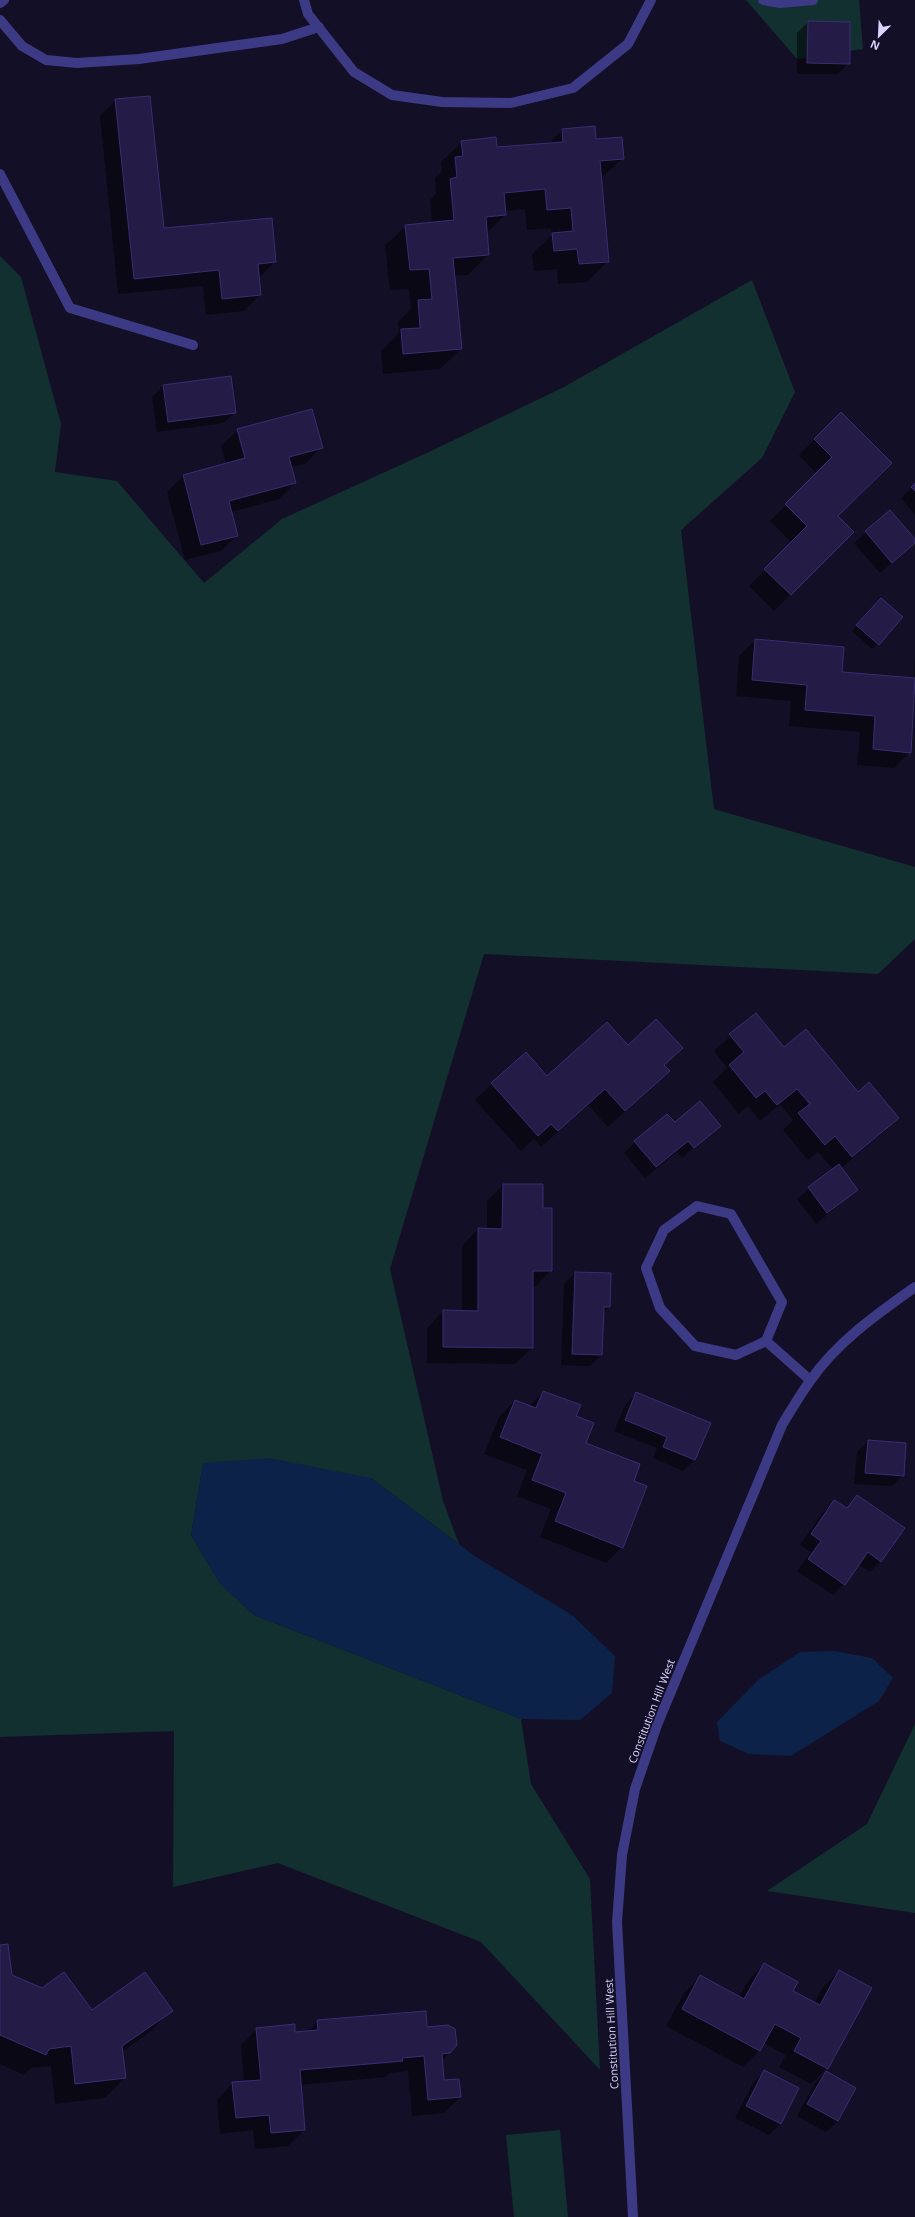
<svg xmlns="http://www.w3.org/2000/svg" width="915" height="2217" font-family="'Open Sans',sans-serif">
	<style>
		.green { fill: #12302f }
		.water { fill: #0c2248 }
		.shadow { fill: #0007 }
		.building { fill: #241b47; stroke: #3b2d73 }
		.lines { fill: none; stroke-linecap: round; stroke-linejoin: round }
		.lane { stroke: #3d3a85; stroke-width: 10 }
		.street { stroke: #3d3a85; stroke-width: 10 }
		.labels { text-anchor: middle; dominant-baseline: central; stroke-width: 3.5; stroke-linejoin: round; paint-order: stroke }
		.street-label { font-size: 11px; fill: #d9d4ff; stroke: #130f26 }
	</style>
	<rect width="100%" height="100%" fill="#130f26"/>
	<path class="green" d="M746 0H859L863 49 797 59Z
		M0 256 21 277 61 424 55 472 117 481 204 583 282 519 431 451 564 387 752 280 795 392 762 458 681 530 714 809 915 867V939L878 974 484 954 390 1269 443 1501 459 1544 371 1478 203 1464 191 1535 220 1583 254 1615 521 1719 531 1784 590 1879 600 2070 481 1942 278 1863 173 1887 174 1731 0 1737Z
		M915 1724V1913L767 1891 867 1824Z
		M560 2130 568 2217H514L506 2135Z"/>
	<path class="water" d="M269 1458 371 1478 476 1557 572 1615 615 1656 612 1693 580 1720 521 1719 254 1615 220 1584 191 1535 203 1463Z
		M834 1651 872 1658 893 1678 879 1701 791 1756 749 1754 720 1741 717 1722 758 1680 800 1652Z"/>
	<path class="shadow" d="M808 22 849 63 838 74H797V33Z
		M116 100 163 229 275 261 259 278 260 295 244 311 206 315 203 286 118 294 100 116Z
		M562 130 595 141 623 158 600 179 608 261 587 282 558 284 557 269 534 271 532 254 552 235 551 228 527 230 525 209 505 211V215L487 233 488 255 468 275 454 276 461 349 440 369 383 374 381 351 399 333 398 322 411 309 409 289 390 290 385 246 406 226 432 223 430 200 436 194 435 178 442 171 441 162 462 142 496 148 549 144Z
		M163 386 235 412 224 423 157 432 152 397Z
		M841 413 837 516 853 532 774 611 749 586 792 543 770 521 817 474 799 455Z
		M238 430 321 447 305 464 291 467 295 483 279 499 231 512 237 535 221 551 185 560 167 492 183 476 226 464 221 446Z
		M915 485V515L901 498Z
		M890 511 915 542 880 573 854 543Z
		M876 604 902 618 872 649 852 631Z
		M755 640 841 673 914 679 915 654V695L910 752 894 768 857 765 860 732 789 726 791 701 736 696 739 656Z
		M755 1014 784 1048 898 1118 881 1134 841 1168 857 1190 816 1224 797 1199 833 1169 818 1152 808 1160 783 1130 793 1120 780 1104 760 1121 748 1106 739 1114 713 1082 727 1068 714 1051Z
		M628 1046 663 1066 668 1071 608 1127 588 1105 541 1147 534 1139 521 1151 475 1100 525 1054 547 1077Z
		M674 1123 719 1126 682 1158 677 1152 645 1178 624 1153 635 1142Z
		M503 1185 542 1209 551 1270 535 1287H532V1348L515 1364 427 1363V1328L443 1311H462V1246L478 1229 487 1230V1201Z
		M575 1273 609 1307 603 1313 601 1355 590 1366 561 1365 564 1284Z
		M543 1392 575 1417 585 1443 632 1482 622 1547 606 1563 540 1537 551 1509 517 1496 527 1470 484 1454 499 1417 515 1401 529 1406Z
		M636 1394 694 1460 683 1471 653 1458 657 1448 614 1431 625 1405Z
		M868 1441 903 1475 892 1486 854 1484 857 1452Z
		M857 1496 881 1561 870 1572 858 1564 844 1584 833 1595 797 1571 811 1552 800 1545 823 1512 834 1501 845 1508Z
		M0 1946 11 1976 91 2012 171 2010 151 2031 122 2052 125 2078 105 2098 55 2104 51 2066 31 2068 24 2075 0 2064Z
		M764 1964 792 1991 814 2004 823 1987 839 1971 827 2068 811 2084 779 2067 786 2055 764 2043 759 2051 743 2067 666 2026 684 1993 700 1977 739 1997 748 1981Z
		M318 2021 426 2028 450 2053 441 2061 443 2081 460 2097 444 2113 412 2116 408 2071 390 2073 386 2077 300 2085 304 2130 288 2146 255 2149 253 2130 220 2134 217 2100 233 2083 244 2082 241 2045 257 2029 295 2033 308 2032Z
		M764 2072 798 2088 780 2124 769 2135 735 2118 753 2083Z
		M826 2072 838 2121 826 2132 797 2116 815 2083Z"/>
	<path class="building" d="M808 21 850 22V64L807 63Z
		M150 96 164 228 272 218 276 262 258 264 261 295 222 299 219 270 134 279 115 99Z
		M595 126 596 139 622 137 624 159 600 161 609 262 579 264 577 249 554 251 552 233 573 231 571 208 547 210 545 189 504 193 506 215 486 217 489 255 453 258 462 349 403 354 401 329 420 328 418 300 432 299 429 269 410 270 405 225 454 220 450 179 457 177 455 157 463 156 461 141 496 137 497 147 563 142 562 129Z
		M231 376 236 413 168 422 163 385Z
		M312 409 323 448 289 457 296 483 229 501 238 536 201 545 183 475 245 458 237 429Z
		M841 412 892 463 838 516 854 532 791 595 764 569 807 526 785 504 832 457 814 439Z
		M915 483V491L911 487Z
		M890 510 915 539V543L892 563 865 531Z
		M881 598 903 617 879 645 856 625Z
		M755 639 844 647 842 672 915 678 911 753 873 749 875 716 805 710 807 685 752 680Z
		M756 1013 784 1047 806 1029 858 1092 869 1082 899 1118 852 1157 835 1136 825 1145 798 1113 810 1104 797 1089 777 1105 765 1091 756 1098 729 1065 744 1052 729 1034Z
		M656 1019 683 1048 664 1065 670 1071 625 1111 605 1089 558 1131 551 1124 538 1136 491 1083 526 1052 547 1076 607 1022 628 1045Z
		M700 1101 721 1126 694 1148 688 1141 656 1167 634 1141 667 1114 675 1122Z
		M839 1164 858 1190 827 1213 808 1187Z
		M503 1184H543V1208H552V1271H533V1348L443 1347V1310L478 1311V1228L502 1229Z
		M575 1272 611 1273 610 1307H604L602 1355 572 1354Z
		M543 1391 581 1405 576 1416 594 1423 586 1443 640 1464 634 1481 647 1486 623 1548 555 1521 566 1493 532 1480 542 1454 500 1437 515 1400 536 1408Z
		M636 1392 711 1423 695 1460 663 1447 667 1437 625 1420Z
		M868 1440 906 1443 904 1476 865 1473Z
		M857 1495 905 1528 881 1562 868 1552 845 1585 808 1559 821 1541 811 1534 834 1500 847 1508Z
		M8 1944 12 1975 42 1988 64 1972 92 2010 145 1972 173 2011 122 2046 126 2078 75 2084 71 2046 49 2049 46 2055 0 2035V1945Z
		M764 1963 798 1982 793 1991 820 2005 839 1970 872 1988 828 2069 794 2051 801 2038 775 2024 760 2051 682 2009 700 1975 744 1999Z
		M426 2011 427 2027 448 2025 455 2029 457 2045 450 2053 442 2054 444 2080 459 2079 461 2097 428 2100 424 2056 402 2058 403 2061 300 2070 305 2130 271 2133 269 2115 236 2118 232 2082 261 2080 256 2028 295 2024V2032L318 2030 317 2020Z
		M764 2070 799 2088 781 2124 746 2106Z
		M826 2071 856 2088 838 2121 807 2104Z"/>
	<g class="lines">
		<path class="lane" d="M304 0 308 14 354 72 392 95 442 102 511 103 573 88 628 44 651 0
			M763 0 780 3 813 0
			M0 20 22 46 46 60 77 63 139 59 282 39 319 27
			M0 174 70 308 193 345"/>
		<path class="street" d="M0 3 4 0
			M766 1341 782 1302 731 1214 697 1206 664 1230 646 1268 660 1308 695 1346 736 1355 766 1341 810 1380
			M633 2217 617 1922 622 1855 635 1789 657 1725 782 1425C791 1410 800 1395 810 1381 837 1342 877 1314 915 1287"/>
	</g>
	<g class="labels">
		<g class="street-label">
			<text transform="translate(651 1711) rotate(-69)">Constitution Hill West</text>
			<text transform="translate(611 2034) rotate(-93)">Constitution Hill West</text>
		</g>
	</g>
	<g transform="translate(879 36) rotate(204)" stroke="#130f26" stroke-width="3" paint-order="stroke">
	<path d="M0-3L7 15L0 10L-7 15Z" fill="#d9d4ff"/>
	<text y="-6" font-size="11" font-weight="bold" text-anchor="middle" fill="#d9d4ff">N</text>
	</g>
</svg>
